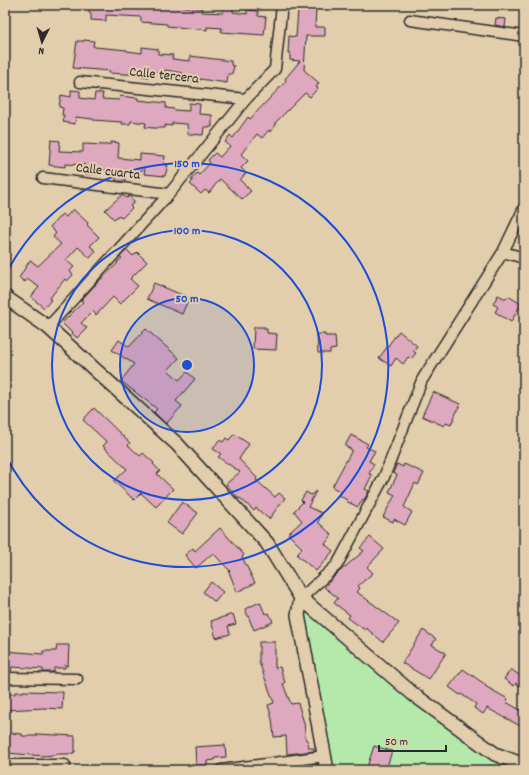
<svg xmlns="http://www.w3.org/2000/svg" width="529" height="775" font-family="Dekko,sans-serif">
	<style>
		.green { fill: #b5e9ab; stroke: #708a6b }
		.building { fill: #dea8bf; stroke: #2b2b2b }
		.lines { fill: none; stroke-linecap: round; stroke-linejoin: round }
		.minor-casing { stroke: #2b2b2b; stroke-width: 13 }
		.tertiary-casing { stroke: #2b2b2b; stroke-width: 16 }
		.minor { stroke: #e2cdac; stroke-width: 10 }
		.tertiary { stroke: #e2cdac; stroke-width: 13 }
		.ring { fill: none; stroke: #1d4ed8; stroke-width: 2 }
		.labels { text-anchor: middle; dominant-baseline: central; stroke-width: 4; stroke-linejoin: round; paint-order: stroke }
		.street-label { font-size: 14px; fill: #2b2b2b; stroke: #e2cdac }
		.centre { fill: #1d4ed8; stroke: #e2cdac; stroke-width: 2 }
		.ring-label { font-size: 12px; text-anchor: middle; font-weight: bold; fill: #1d4ed8; stroke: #e2cdac; stroke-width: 4; stroke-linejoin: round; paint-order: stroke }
	</style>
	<rect width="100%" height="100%" fill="#e2cdac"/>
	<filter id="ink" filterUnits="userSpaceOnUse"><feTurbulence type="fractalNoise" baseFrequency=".025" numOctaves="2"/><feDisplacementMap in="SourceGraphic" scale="8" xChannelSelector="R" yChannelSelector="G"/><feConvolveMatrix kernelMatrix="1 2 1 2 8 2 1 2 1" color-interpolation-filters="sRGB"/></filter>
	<g filter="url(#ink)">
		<path class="green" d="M302 610 313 617 445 725 499 763 519 770H334Z"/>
		<path class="building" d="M89 5H158L202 8V12L223 13V5L233 6V12L247 14V10L258 11V16L266 17 264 35 221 32 222 28 207 27V30L167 26V24L141 22V17L106 15V21L91 20V13H89Z
			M302 7 316 8 315 27H325V36H306L304 70 319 83 316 87 318 88 310 97 305 93 275 123 276 125 270 132 269 130 262 138 257 134 241 154 248 161 241 168 246 173 240 180 251 191 242 199 220 179 209 193 205 190 201 194 190 184 193 181 191 180 197 173 199 175 210 163 208 160 215 153 220 157 230 146 225 142 230 135 233 138 248 117 250 119 286 81 285 79 300 61 290 60V53H288L289 36 296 37 298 10H302Z
			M496 18 506 19 505 27 495 25Z
			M84 40 94 41 93 46 95 47 127 50V51L142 53V47L158 49V54L173 55 172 59 190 61V56L231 61V65L234 66 232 74H228L227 83 200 79 199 83 192 82V80L182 79 183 73 165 70V73L149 71V77L141 76V75L109 73 110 71 73 68 77 41H84Z
			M71 90 80 91V98L94 100 95 93H103L102 99 119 100 120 96 138 98V100L166 103V108L174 109V110L189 111V103L200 104 199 114 212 115V127H204L203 135 188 134 187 124 172 123V126L165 125V128H153L145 127 146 123 131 121 130 124H122V122L93 120V119L76 117 75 124 63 122 64 115H62L63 108 59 107 61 95 71 97Z
			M51 140 60 141 59 151 83 152V144L104 145 111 144V142L119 143 118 158 140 160V154L165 156 164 165H168L165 176 144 174 145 168 132 176 125 169V181H116V173H108V170L95 169V174H84L85 165 65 164V167L49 165Z
			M122 195 127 198 129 196 135 202 130 206 132 208 122 218 119 215 114 219 105 210Z
			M73 209 88 223 87 225 99 237 90 246 96 251 90 258 78 247 66 260 74 267 70 271 73 275 67 281 65 279 49 299 51 300 44 308 31 297 39 287 27 279 25 282 19 278 30 260 38 266 61 244 53 237 56 233 50 227 62 214 66 217Z
			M127 250 133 256 137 252 147 262 130 279 138 286 120 304 113 297 96 315 93 311 81 323 87 328 77 338 62 323 83 302 81 300 98 282 118 263 117 262 122 258 120 257Z
			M154 283 189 298 182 314 147 299Z
			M498 295 506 299 508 296 521 304 511 322 495 312 498 307 493 304Z
			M254 327H265L264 329H267V333L277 334 276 350 253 349Z
			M146 329 179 358 168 370 179 380 187 372 195 379 176 401 182 406 166 424 154 412 157 409 121 381 134 364 112 350 119 340 129 347Z
			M399 331 417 346 413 351 416 353 411 359 408 357 403 364 396 358 391 366 379 358Z
			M317 334H325V336H335L336 349 330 350V353H318Z
			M433 392 460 404 451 425 446 423 444 426 422 416Z
			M94 408 130 443 128 445 140 456 143 453 154 463 153 464 160 471 157 474 173 489 156 507 141 493 134 500 114 481 127 469 103 446 107 442 83 420Z
			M234 434 249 444 239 459 257 478 256 480 275 497 279 493 285 498 269 519 256 508 254 511 240 498 239 499 226 484 240 472 218 457 221 454 213 449 219 440 223 442 226 438 229 440Z
			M351 435 368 444 366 447 375 451 369 461 374 464 369 474 372 475 365 489 369 491 364 500 363 499 358 507 346 501 347 500 340 496 341 492 332 487 352 450 345 446Z
			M397 464 403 467 404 464 424 473 418 485 415 483 404 507 412 512 405 525 394 519 393 522 383 517 395 495 389 492 397 475 393 473Z
			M316 491 308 507 322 513 318 522 332 535 325 544 333 551 316 571 297 555 302 548 288 534 302 521 294 511 303 502 301 500 306 492 311 495Z
			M182 502 198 513 182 534 167 523Z
			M220 528 244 555 242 557 255 583 237 592 229 572 230 571 213 553 196 568 185 555 193 548 195 551Z
			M370 537 384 549 367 567 373 573 358 586 360 588 357 592 399 623 383 642 366 628 365 630 348 618 350 615 334 603 338 598 324 587 339 572 364 551 360 548Z
			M211 582 223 592 215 602 203 592Z
			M260 602 265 614 269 613 273 622 254 630 245 609Z
			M233 614 236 624 228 626 230 634 216 638 211 621Z
			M423 630 436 639 432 645 446 653 429 679 402 663Z
			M259 642H275V668L280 667 285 683 283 684 291 704 298 703 304 723 306 740H308L309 748H314V751L287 754 286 736 274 737 272 719 268 705 274 703 259 662Z
			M57 645H69L68 666 65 665V668H54V672H43V669L12 667 11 672H5V651L43 654V651H56Z
			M463 669 486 685 485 686 508 699 506 702 524 712V728L487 708 483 714 474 708 476 704 461 694 460 695 449 687Z
			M511 669 524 679V690L516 683 514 686 504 679Z
			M23 691 63 692 62 709 44 708 5 710V694H15V692H23Z
			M10 733 22 734V736H37V734L75 736V752H73V754H59L45 756 5 753V736H10Z
			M225 745 226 757 215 758V760L207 761V765H196L195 747Z
			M374 746 392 751 386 770H366Z
			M317 764 318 770H296V766Z"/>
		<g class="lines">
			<defs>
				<path id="minor" d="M410 20 524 36
					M80 82 246 99
					M43 178 169 194
					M503 252 524 258
					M48 327 169 194 246 99 275 69 282 5
					M301 598 337 565 384 477 422 380 503 252 524 208
					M5 678 77 679
					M5 765H65
					M221 770 324 756"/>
				<path id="tertiary" d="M5 297 48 327 177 444 267 543 301 598 413 694 495 754 524 765
					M301 598 298 615 327 770"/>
			</defs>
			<use href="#minor" class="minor-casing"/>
			<use href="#tertiary" class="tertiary-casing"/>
			<use href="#minor" class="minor"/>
			<use href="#tertiary" class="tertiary"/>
		</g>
	</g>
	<circle cx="187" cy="365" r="67" fill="#1d4ed8" fill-opacity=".12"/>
	<g class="ring">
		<circle cx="187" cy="365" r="67"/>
		<circle cx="187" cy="365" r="135"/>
		<path d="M5 276A202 202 0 1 1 5 454"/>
	</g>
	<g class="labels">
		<g class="street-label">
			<text transform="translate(164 76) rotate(6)">Calle tercera</text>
			<text transform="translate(108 172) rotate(7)">Calle cuarta</text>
		</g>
	</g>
	<circle cx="187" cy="365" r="6" class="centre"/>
	<g class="ring-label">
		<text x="187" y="167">150 m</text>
		<text x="187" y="234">100 m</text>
		<text x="187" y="302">50 m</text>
	</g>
	<rect width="529" height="775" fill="none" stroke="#e2cdac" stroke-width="20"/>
	<rect x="10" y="10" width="509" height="755" fill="none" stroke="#2b2b2b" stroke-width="1.5" filter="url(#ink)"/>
	<g transform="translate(42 42) rotate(185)" stroke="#e2cdac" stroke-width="3" paint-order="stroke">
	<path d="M0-3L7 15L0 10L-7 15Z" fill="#2b2b2b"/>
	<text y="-6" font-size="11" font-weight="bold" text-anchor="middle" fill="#2b2b2b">N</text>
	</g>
	<path d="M379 745v6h67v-6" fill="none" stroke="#2b2b2b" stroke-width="2"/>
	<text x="385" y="745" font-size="12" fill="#2b2b2b" stroke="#e2cdac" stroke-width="3" paint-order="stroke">50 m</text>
</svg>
